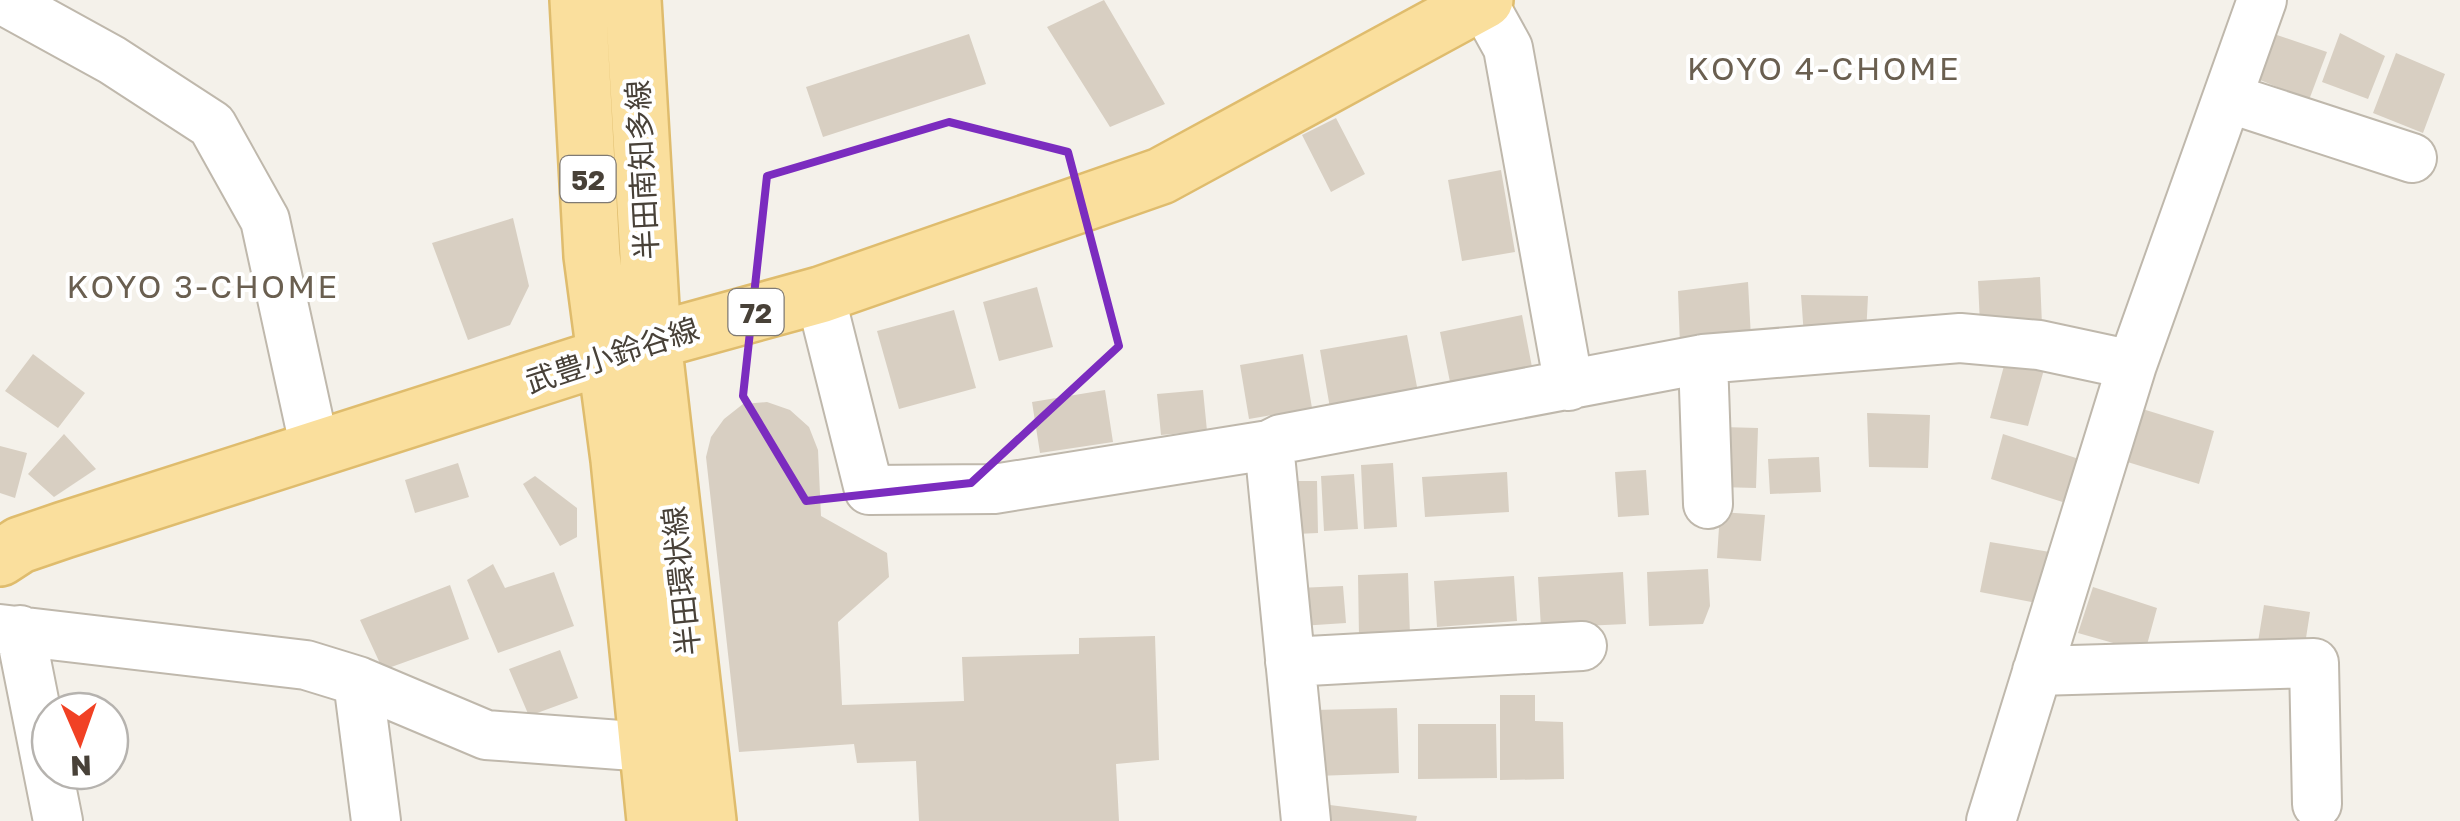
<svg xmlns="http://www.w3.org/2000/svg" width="2460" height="821" font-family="'Golos Text','Noto Sans JP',sans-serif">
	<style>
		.building { fill: #d8cfc2 }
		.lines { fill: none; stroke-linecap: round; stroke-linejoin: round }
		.minor-casing { stroke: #bfb8ac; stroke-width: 52 }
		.major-casing { stroke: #dfbc6d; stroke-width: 60 }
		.minor { stroke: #fff; stroke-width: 48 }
		.major { stroke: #fadf9d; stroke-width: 55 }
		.marked { fill: none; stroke: #7b2cbf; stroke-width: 8; stroke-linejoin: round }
		.labels { text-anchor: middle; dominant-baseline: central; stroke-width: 8; stroke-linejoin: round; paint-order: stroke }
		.shield { fill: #fff; stroke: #7f7a74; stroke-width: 2.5 }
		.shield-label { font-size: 28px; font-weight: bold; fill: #484138 }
		.street-label { font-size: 30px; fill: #484138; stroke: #fff }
		.neighbourhood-label { font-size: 32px; letter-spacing: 2.5px; fill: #6a5f50; stroke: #fff }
	</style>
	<rect width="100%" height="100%" fill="#f4f1ea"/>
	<path class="building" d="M1104 0 1165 104 1110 127 1047 27Z
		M2340 33 2385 56 2368 99 2322 82Z
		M969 34 986 84 823 137 806 87Z
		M2274 34 2327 52 2309 100 2260 80Z
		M2396 53 2445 74 2423 133 2373 113Z
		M1336 118 1365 174 1331 192 1302 135Z
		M1501 170 1515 252 1462 261 1448 180Z
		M513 218 529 286 510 325 468 340 432 243Z
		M2040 277 2042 325H1980L1978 281Z
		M1748 282 1751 338 1680 346 1678 291Z
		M1037 287 1053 347 999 361 983 302Z
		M1801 295 1868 296 1866 335 1804 336Z
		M954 310 976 388 899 409 877 331Z
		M1522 315 1532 367 1450 382 1440 332Z
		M1407 335 1418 392 1330 408 1320 350Z
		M33 354 85 393 58 428 5 391Z
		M1303 354 1312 408 1249 419 1240 365Z
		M2005 362 2045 366 2028 426 1990 418Z
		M1105 390 1113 442 1040 453 1032 402Z
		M1203 390 1207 431 1161 435 1157 394Z
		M767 402 790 410 809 427 818 450 821 516 887 553 889 577 838 622 842 705 964 701 962 657 1079 654V638L1155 636 1159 760 1116 764 1119 821H919L916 761 857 763 854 744 739 752 706 457 711 437 724 419 743 404Z
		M2136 407 2214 431 2199 484 2121 460Z
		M1867 413 1930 415 1928 468 1869 467Z
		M1722 427 1758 428 1756 488 1719 487Z
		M64 434 96 469 54 497 28 474Z
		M2003 434 2088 462 2072 505 1991 479Z
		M0 446 27 453 15 498 0 493Z
		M1819 457 1821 492 1770 494 1768 459Z
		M458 463 469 497 415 513 405 480Z
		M1393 463 1397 527 1364 529 1361 465Z
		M1646 470 1649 515 1618 517 1615 472Z
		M1507 472 1509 512 1425 517 1422 477Z
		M1354 474 1358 529 1324 531 1321 476Z
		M535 476 577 508V537L560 546 523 484Z
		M1294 481H1317L1318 533 1296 534Z
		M1720 512 1765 515 1761 561 1717 558Z
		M1990 542 2062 554 2047 605 1980 592Z
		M493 564 505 588 554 572 574 626 498 653 467 580Z
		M1708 569 1710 606 1703 624 1649 626 1647 572Z
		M1623 572 1626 624 1541 628 1538 577Z
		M1408 573 1410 636 1359 637 1358 575Z
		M1514 576 1517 621 1437 627 1434 581Z
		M450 585 469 639 383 670 360 620Z
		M1343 586 1346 623 1300 626 1298 588Z
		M2093 587 2157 608 2145 652 2078 633Z
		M2264 605 2310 612 2304 651 2258 642Z
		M560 650 578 698 529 716 509 669Z
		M1500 695H1535V721L1563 722 1564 779 1500 780Z
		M1397 708 1399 773 1316 776 1314 710Z
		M1418 724H1496L1497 778 1418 779Z
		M1330 805 1417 816 1416 821H1328Z"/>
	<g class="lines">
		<defs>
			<path id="minor" d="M3 0 112 60 212 125 265 220 315 449
				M1482 1 1508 48 1569 386
				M2228 98 2412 158
				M820 295 869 490 994 489 1269 445 1281 439 1703 359 1960 338 2039 345 2132 365
				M1703 359 1708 504
				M1269 445 1306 821
				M0 629 306 665 358 681 376 821
				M20 630 58 821
				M1290 662 1582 646
				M2037 671 2314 663 2317 804
				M358 681 486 735 647 747
				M1991 821 2132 365 2262 0"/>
			<path id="major" d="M578 0 592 256 619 460 655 821
				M633 0 653 341 708 821
				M0 558 20 545 64 530 653 341 820 295 1161 176 1485 0"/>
		</defs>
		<use href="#minor" class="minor-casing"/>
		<use href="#major" class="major-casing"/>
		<use href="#minor" class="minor"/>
		<use href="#major" class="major"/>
	</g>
	<path class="marked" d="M949 122 1068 152 1119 346 971 483 806 501 743 396 767 176Z"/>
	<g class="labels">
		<g class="shield">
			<rect x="560.5" y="156" width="55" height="46" rx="8"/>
			<rect x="728.5" y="289" width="55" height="46" rx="8"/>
		</g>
		<g class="shield-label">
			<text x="588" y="179">52</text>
			<text x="756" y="312">72</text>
		</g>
		<g class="street-label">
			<text transform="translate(642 170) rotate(-93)">半田南知多線</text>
			<text transform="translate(612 355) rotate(-18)">武豊小鈴谷線</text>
			<text transform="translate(681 581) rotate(-96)">半田環状線</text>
		</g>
		<g class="neighbourhood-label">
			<text x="1824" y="68">KOYO 4-CHOME</text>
			<text x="203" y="286">KOYO 3-CHOME</text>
		</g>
	</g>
	<g transform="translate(80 741) rotate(178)"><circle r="48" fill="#ffffff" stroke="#b6b3af" stroke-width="2.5"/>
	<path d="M0-8L18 38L0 25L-18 38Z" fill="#f14124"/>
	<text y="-15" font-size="28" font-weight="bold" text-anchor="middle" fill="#484138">N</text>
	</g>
</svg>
